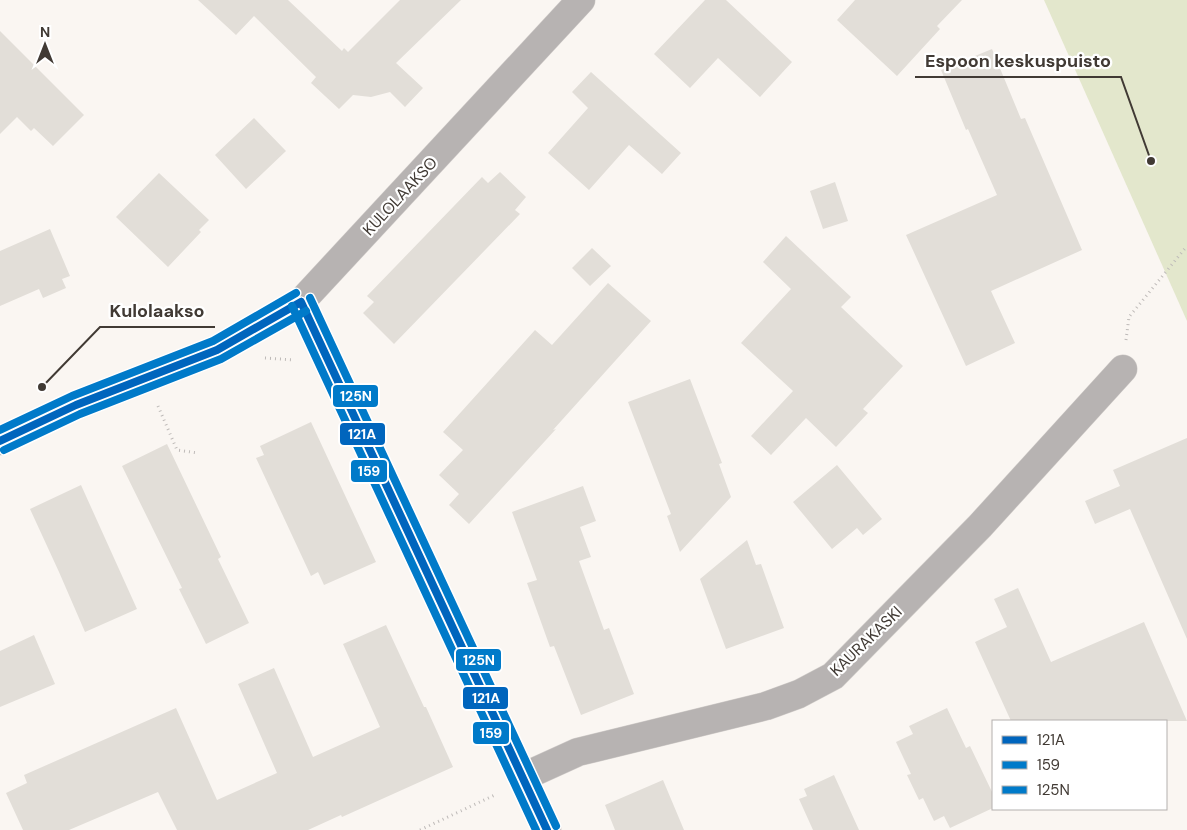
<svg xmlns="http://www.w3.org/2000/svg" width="1187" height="830" font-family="'DM Sans',sans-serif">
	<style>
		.green { fill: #e3e7cc }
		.building { fill: #e2ded8 }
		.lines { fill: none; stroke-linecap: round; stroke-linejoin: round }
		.minor-casing { stroke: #d4d0cd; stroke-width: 29 }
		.tertiary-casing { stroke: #d4d0cd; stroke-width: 29 }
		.path { stroke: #bebab8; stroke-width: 3; stroke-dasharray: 1 4; stroke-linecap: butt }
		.minor { stroke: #b7b3b2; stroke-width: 28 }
		.tertiary { stroke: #b7b3b2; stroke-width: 28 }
		.bus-1-casing { stroke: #fff; stroke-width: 11 }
		.bus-2-casing { stroke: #fff; stroke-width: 11 }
		.bus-3-casing { stroke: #fff; stroke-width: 11 }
		.bus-1 { stroke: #0065bd; stroke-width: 8 }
		.bus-2 { stroke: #007ac9; stroke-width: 8 }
		.bus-3 { stroke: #007ac9; stroke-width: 8 }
		.labels { text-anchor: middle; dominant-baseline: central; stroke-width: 4.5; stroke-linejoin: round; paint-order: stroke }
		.street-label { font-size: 16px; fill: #413a34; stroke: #fff }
		.leader { fill: none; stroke: #413a34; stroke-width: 2 }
		.callout-dot { fill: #413a34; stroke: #fff; stroke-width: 2 }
		.callout-label { font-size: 18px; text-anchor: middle; font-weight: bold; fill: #413a34; stroke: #fff; stroke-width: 4.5; stroke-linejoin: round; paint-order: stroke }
		.line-badge { stroke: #fff; stroke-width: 2 }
		.badge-label { font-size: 14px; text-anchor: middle; font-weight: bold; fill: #fff }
	</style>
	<rect width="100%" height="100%" fill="#faf6f2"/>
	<path class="green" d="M1044 0H1187V321Z"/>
	<path class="building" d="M198 0H288L342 51 344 48 348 52 400 0H461L396 63 423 88 405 107 390 92 371 97 353 95 339 109 311 83 316 77 254 16 236 35Z
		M705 0H726L792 62 760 97 718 58 690 88 654 54Z
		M855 0H962L937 26 940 29 897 76 837 20Z
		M0 31 84 115 53 146 34 128 31 131 17 117 0 134Z
		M992 49 1021 119 1025 118 1082 250 991 291 1015 343 966 366 906 235 997 195 968 129 966 130 941 70Z
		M591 72 681 153 662 174 629 145 589 190 548 153 588 108 572 92Z
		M254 118 286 151 246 189 215 155Z
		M500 172 526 197 515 210 520 214 394 344 363 313 374 302 367 296 482 177 488 183Z
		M159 173 209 220 199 230 201 232 168 267 116 217Z
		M835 182 848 221 823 229 810 191Z
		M50 229 70 276 62 279 66 288 43 298 39 289 0 306V251Z
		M786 236 851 297 841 307 903 366 863 409 868 413 836 447 806 418 771 455 751 436 793 391 741 343 791 289 763 262Z
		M592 248 611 266 590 286 572 268Z
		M608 283 651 321 553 430 556 429 469 524 449 505 459 494 439 475 463 450 443 432 535 330 552 345Z
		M690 379 722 463 719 464 731 497 680 552 667 516 671 514 628 402Z
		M311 422 376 562 324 585 318 572 311 576 256 458 264 455 260 446Z
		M1187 438V639L1130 509 1095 524 1085 501 1120 486 1113 470Z
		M167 444 221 557 218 559 249 623 206 644 179 589 182 588 122 466Z
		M837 465 882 519 863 535 857 528 832 549 793 502Z
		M81 485 137 609 85 632 59 572 30 509Z
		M583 486 596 521 580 527 591 557 579 561 604 630 609 628 634 694 581 715 554 646 550 647 527 583 537 580 512 512Z
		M747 540 756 565 761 564 784 628 726 649 700 579Z
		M1018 588 1051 662 1144 622 1187 721H1011L975 642 1007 627 994 599Z
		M386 625 424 707H426L453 767 342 817 341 815 308 830H177L158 792 69 830H23L6 793 27 783 24 775 176 708 217 800 277 773 238 684 274 668 313 757 380 727 343 644Z
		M34 635 55 684 0 707V651Z
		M947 708 966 748 970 746 993 794V808L950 828 944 816 934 821 923 798 919 800 907 775 911 774 896 742 913 734 909 726Z
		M834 775 859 830H813L799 799 807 796 804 789Z
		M663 780 684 830H615L605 805Z"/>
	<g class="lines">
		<defs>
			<path id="minor" d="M0 441 76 405 217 350 301 302 581 0
				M523 777 578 752 766 706 799 694 833 676 980 526 1123 369"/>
			<path id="tertiary" d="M301 302 547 830"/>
		</defs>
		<use href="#minor" class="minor-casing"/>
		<use href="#tertiary" class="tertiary-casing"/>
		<path class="path" d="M1126 340 1129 317 1187 246
			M265 358 294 360
			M158 406 177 450 198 453
			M420 830 497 794"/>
		<use href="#minor" class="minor"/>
		<use href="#tertiary" class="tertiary"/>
		<defs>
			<path id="bus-1" d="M301 302 547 830
				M0 441 76 405 217 350 301 302"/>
			<path id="bus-2" d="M292 306 536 830
				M4 450 80 414 221 359 306 311"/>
			<path id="bus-3" d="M310 298 556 826
				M0 430 72 396 213 341 296 293"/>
		</defs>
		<use href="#bus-1" class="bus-1-casing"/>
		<use href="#bus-2" class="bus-2-casing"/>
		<use href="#bus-3" class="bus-3-casing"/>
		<use href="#bus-1" class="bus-1"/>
		<use href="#bus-2" class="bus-2"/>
		<use href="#bus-3" class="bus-3"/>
	</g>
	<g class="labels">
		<g class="street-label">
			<text transform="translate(400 196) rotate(-47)">KULOLAAKSO</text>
			<text transform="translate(866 641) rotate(-44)">KAURAKASKI</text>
		</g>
	</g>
	<path class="leader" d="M1151 161L1121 77H915M42 387L100 327H215"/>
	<g class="callout-dot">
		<circle cx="1151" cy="161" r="5"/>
		<circle cx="42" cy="387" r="5"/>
	</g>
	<g class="callout-label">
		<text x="1018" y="67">Espoon keskuspuisto</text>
		<text x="157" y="317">Kulolaakso</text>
	</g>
	<g class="line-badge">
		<rect x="332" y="384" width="47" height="24" rx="5" fill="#007ac9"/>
		<rect x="339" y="422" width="47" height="24" rx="5" fill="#0065bd"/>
		<rect x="350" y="459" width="38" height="24" rx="5" fill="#007ac9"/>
		<rect x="455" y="648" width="47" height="24" rx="5" fill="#007ac9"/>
		<rect x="462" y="686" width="47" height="24" rx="5" fill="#0065bd"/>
		<rect x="472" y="721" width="38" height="24" rx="5" fill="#007ac9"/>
	</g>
	<g class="badge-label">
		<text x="356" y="401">125N</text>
		<text x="362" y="439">121A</text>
		<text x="369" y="476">159</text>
		<text x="479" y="665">125N</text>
		<text x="486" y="703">121A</text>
		<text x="491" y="738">159</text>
	</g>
	<rect x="992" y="720" width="175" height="90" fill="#ffffff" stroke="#b3b0ae"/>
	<rect x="1002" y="736" width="25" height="8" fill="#0065bd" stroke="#b3b0ae"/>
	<text x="1037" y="745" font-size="15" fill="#413a34">121A</text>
	<rect x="1002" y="761" width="25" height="8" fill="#007ac9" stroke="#b3b0ae"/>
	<text x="1037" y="770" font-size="15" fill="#413a34">159</text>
	<rect x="1002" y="786" width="25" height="8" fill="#007ac9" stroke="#b3b0ae"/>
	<text x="1037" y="795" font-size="15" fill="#413a34">125N</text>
	<g transform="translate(45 45)" stroke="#ffffff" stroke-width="4" paint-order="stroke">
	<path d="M0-4L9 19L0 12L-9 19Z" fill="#413a34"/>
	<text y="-8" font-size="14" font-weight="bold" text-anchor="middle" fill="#413a34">N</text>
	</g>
</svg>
